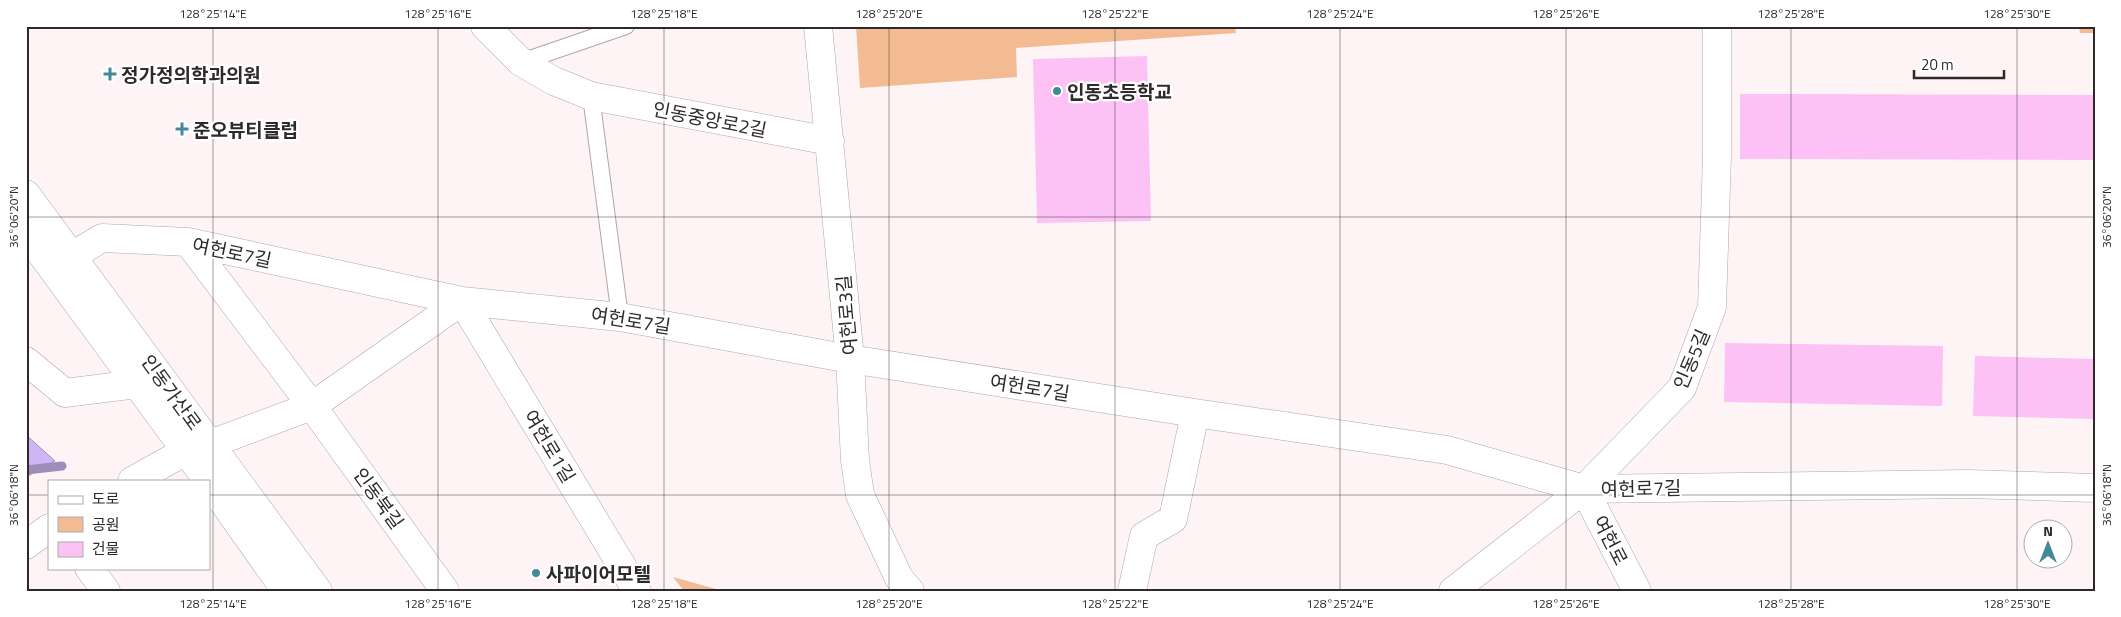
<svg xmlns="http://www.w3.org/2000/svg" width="2121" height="617" font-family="'Titillium Web','Noto Sans KR',sans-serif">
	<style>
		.green { fill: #f2bb92 }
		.water { fill: #cfb6f6; stroke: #9f8cb9 }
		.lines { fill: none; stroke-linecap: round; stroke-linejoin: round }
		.stream { stroke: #9f8cb9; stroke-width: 9 }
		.building { fill: #fcc2f5 }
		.service-casing { stroke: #b1a5a8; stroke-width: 18 }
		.minor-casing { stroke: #b1a5a8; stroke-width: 29 }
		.tertiary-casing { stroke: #b1a5a8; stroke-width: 29 }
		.secondary-casing { stroke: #b1a5a8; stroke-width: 29 }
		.service { stroke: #fff; stroke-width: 16 }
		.minor { stroke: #fff; stroke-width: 28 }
		.tertiary { stroke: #fff; stroke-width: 28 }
		.secondary { stroke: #fff; stroke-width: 28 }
		.ticks { fill: none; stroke: #2e2a2b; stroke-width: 1; stroke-opacity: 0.45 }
		.poi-dot { fill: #458898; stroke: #fff; stroke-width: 2 }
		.labels { text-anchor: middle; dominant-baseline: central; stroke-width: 4.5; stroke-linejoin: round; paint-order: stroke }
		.poi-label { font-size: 19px; font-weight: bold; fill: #2e2a2b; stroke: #fff; text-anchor: start }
		.street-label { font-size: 19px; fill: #2e2a2b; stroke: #fff }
		.neatline { fill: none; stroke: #2e2a2b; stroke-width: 2 }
		.ticks-label { font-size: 12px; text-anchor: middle; fill: #2e2a2b }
	</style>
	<rect width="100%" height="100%" fill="#fef4f6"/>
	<path class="green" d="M856 26H1235L1236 33 1016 48 1017 77 860 88Z
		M2079 26H2095V33H2080Z
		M673 577 723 591H684Z"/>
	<path class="water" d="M26 435 55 461 26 477Z"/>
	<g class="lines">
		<path class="stream" d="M26 470 62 466"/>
	</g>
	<path class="building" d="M1147 56 1151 221 1037 223 1033 59Z
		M1740 94 2095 95V160L1740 159Z
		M1725 343 1943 346 1942 406 1724 402Z
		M1975 356 2095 359V419L1973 416Z"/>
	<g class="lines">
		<defs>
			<path id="service" d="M521 62 626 26
				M591 96 620 317"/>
			<path id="minor" d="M485 26 521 62 554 81 591 96 830 141
				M818 26 850 359 855 460 860 495 899 578 910 591
				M188 242 312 406 445 591
				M72 256 102 238 188 242 462 301 620 317 850 359 1195 413 1447 450 1584 489 1968 484 2095 488
				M210 444 312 406 462 301 637 591
				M132 481 186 451
				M1584 489 1637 591
				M26 545 49 528
				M89 568 106 591
				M1132 591 1144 536 1173 519 1195 413
				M1453 591 1584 489 1682 388 1712 307 1717 156V26"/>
			<path id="tertiary" d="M26 361 65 393 137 384"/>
			<path id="secondary" d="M26 194 318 591
				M26 233 208 481
				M209 482 286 591"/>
		</defs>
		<use href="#service" class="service-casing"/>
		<use href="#minor" class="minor-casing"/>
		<use href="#tertiary" class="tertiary-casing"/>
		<use href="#secondary" class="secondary-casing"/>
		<use href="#service" class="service"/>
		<use href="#minor" class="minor"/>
		<use href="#tertiary" class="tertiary"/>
		<use href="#secondary" class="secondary"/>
	</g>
	<path class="ticks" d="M213 26V591M438 26V591M664 26V591M889 26V591M1115 26V591M1340 26V591M1566 26V591M1791 26V591M2017 26V591M26 217H2095M26 495H49M209 495H2095"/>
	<g class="poi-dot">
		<path d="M107.5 66.5h5v5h5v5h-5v5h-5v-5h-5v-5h5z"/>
		<circle cx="1057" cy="91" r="5"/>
		<path d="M179.5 121.5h5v5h5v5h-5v5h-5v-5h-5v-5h5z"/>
		<circle cx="536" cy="573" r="5"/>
	</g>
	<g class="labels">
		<g class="poi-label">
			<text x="121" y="74">정가정의학과의원</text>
			<text x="1067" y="91">인동초등학교</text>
			<text x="193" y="129">준오뷰티클럽</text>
			<text x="546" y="573">사파이어모텔</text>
		</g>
		<g class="street-label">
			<text transform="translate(710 119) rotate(11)">인동중앙로2길</text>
			<text transform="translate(232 252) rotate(12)">여헌로7길</text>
			<text transform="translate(846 315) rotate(-95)">여헌로3길</text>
			<text transform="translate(631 320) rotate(9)">여헌로7길</text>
			<text transform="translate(1691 359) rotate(-67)">인동5길</text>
			<text transform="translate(1030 387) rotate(9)">여헌로7길</text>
			<text transform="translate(172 392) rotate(54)">인동가산로</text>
			<text transform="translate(550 446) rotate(59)">여헌로1길</text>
			<text transform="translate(1641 488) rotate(-1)">여헌로7길</text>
			<text transform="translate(379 498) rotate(54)">인동북길</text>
			<text transform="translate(1611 540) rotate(63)">여헌로</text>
		</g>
	</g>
	<rect width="2121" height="617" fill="none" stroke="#ffffff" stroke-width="55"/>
	<rect x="48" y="480" width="162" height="90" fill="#ffffff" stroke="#abaaaa"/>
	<rect x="58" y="496" width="25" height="8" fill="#ffffff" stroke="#abaaaa"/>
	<text x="92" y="504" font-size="15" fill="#2e2a2b">도로</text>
	<rect x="58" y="517" width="25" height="15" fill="#f2bb92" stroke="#abaaaa"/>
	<text x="92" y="530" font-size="15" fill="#2e2a2b">공원</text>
	<rect x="58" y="542" width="25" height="15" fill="#fcc2f5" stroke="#abaaaa"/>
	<text x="92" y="554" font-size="15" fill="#2e2a2b">건물</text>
	<g transform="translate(2048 544)"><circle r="24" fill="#ffffff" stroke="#abaaaa"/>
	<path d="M0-4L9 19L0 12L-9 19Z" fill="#458898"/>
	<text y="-8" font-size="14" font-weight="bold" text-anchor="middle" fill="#2e2a2b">N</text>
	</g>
	<path d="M1914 70v8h90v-8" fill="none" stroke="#2e2a2b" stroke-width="2.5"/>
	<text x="1921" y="70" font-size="15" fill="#2e2a2b" stroke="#ffffff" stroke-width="4" paint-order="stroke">20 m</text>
	<rect x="28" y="28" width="2066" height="562" class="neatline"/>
	<g class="ticks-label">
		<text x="213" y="18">128°25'14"E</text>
		<text x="438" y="18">128°25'16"E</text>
		<text x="664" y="18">128°25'18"E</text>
		<text x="889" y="18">128°25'20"E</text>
		<text x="1115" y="18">128°25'22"E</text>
		<text x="1340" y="18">128°25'24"E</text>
		<text x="1566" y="18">128°25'26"E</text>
		<text x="1791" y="18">128°25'28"E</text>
		<text x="2017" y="18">128°25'30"E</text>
		<text transform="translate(14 217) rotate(-90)" y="4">36°06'20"N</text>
		<text transform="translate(2107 217) rotate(-90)" y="4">36°06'20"N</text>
		<text transform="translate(14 495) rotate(-90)" y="4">36°06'18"N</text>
		<text transform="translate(2107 495) rotate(-90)" y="4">36°06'18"N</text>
		<text x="213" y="608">128°25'14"E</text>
		<text x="438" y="608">128°25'16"E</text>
		<text x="664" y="608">128°25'18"E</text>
		<text x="889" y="608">128°25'20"E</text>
		<text x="1115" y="608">128°25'22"E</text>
		<text x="1340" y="608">128°25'24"E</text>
		<text x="1566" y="608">128°25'26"E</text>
		<text x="1791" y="608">128°25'28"E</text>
		<text x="2017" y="608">128°25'30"E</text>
	</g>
</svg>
